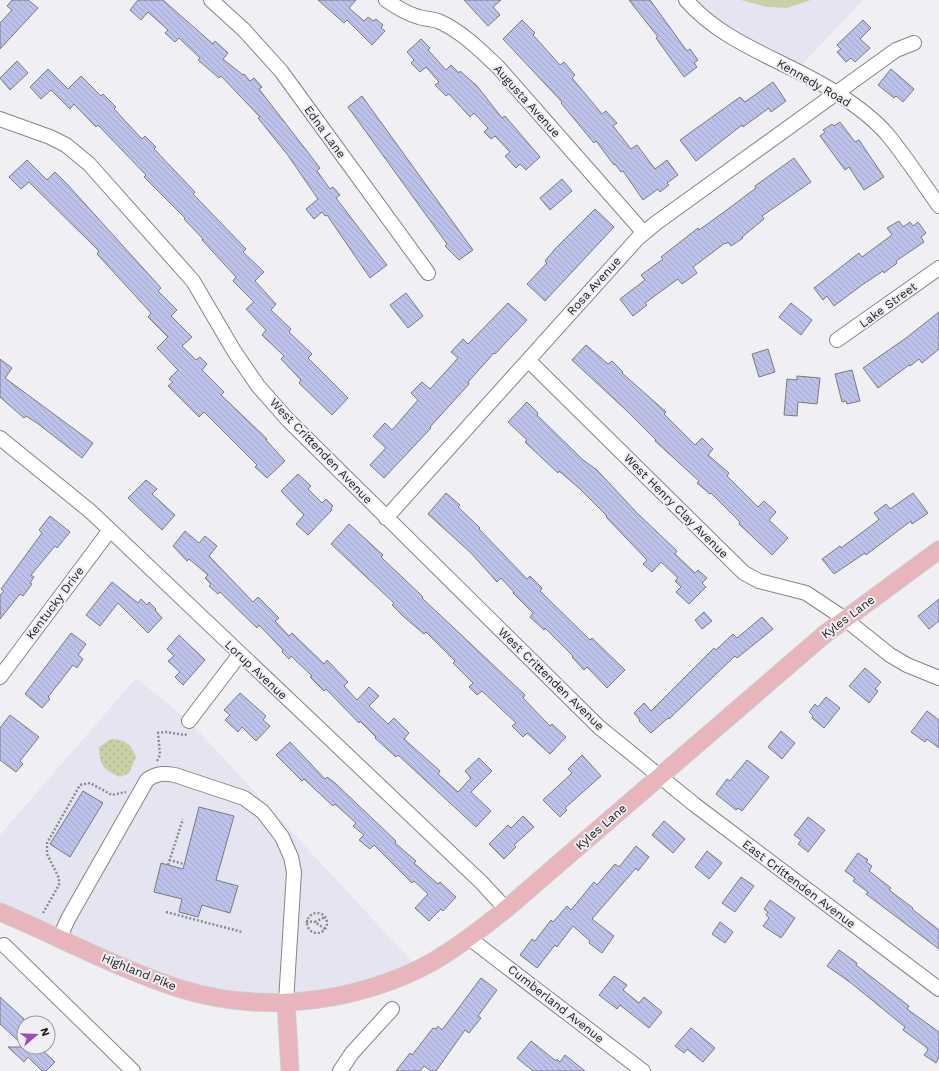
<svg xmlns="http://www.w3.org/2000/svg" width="939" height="1071" font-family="'Work Sans',sans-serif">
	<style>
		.built { fill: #e4e5f0 }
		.grass { fill: url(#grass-dots) }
		.pitch { fill: #cbcfa6 }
		.building { fill: url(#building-back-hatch); stroke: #7a7a7d }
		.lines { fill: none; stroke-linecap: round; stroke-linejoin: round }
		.minor-casing { stroke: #848487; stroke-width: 16 }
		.major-casing { stroke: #cdcdcd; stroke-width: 19 }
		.path { stroke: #8b8b8e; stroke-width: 2.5; stroke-dasharray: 2 2; stroke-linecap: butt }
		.minor { stroke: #fff; stroke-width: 14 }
		.major { stroke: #e8b5bc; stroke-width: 17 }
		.labels { text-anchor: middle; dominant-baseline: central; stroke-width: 4; stroke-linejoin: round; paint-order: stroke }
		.street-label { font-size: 12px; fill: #1a1a1b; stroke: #f0f0f4 }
	</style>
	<defs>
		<pattern id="grass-dots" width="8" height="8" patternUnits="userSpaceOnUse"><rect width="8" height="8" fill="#cbcfa6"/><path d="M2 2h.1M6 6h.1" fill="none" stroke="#aeb18e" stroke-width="1.8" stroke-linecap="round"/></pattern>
		<pattern id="building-back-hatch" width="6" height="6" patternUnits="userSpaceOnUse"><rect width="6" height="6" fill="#bdc2ea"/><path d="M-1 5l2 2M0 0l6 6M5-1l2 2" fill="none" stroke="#a2a6c8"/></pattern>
	</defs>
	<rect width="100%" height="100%" fill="#f0f0f4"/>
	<path class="built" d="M686 0H863L796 71Z
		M136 678 189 721 419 969 367 988 229 1000 0 912V835Z"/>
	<path class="grass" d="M111 739C125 739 131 744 136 757L129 773 120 777C102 769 100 766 99 747Z"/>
	<path class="pitch" d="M741 0H811L787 8 767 7Z"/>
	<path class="building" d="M12 0H28L38 8 0 49V23L12 10 7 6Z
		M138 0H163L213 44 215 41 228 53 223 59 243 75 244 74 250 81 254 78 262 87 259 89 320 168 317 171 330 189 333 187 340 195 336 198 387 265 370 278 327 215 325 216 322 212 314 219 306 209 318 199 287 154 258 118 260 117 221 76 219 78 198 60 200 58 179 38 175 42 165 33 168 30 148 12 141 20 130 10Z
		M318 0H356L349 8 364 21 368 17 373 21 376 19 383 25 381 28 385 31 372 45 347 20 344 23Z
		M464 0H501L493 7 500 15 488 26Z
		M629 0H650L687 51 690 49 698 60 694 63 697 67 684 77 656 38 658 37Z
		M522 20 535 33 533 35 560 65 564 62 575 75 572 78 602 114 606 111 617 123 613 126 631 149 637 145 655 169 667 160 678 175 667 183 669 185 660 192 658 189 643 200 623 171 621 172 615 164 614 165 596 141 594 143 561 103 562 102 503 39Z
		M863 20 871 28 860 39 870 48 855 62 851 58 846 62 837 52 841 49 837 45Z
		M421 39 430 48 428 50 446 70 451 65 459 73 460 71 477 86 502 118 505 116 540 157 526 170 520 164 516 168 505 156 510 152 495 136 491 139 484 132 488 128 474 113 470 117 449 94 446 96 435 85 439 82 426 67 420 72 411 63 414 60 407 52Z
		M17 61 28 73 10 90 0 78Z
		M48 69 68 89 81 76 101 96 103 94 116 107 114 109 142 139 145 136 156 147 154 149 195 192 193 194 246 249 243 252 264 272 255 281 276 304 271 310 291 329 289 332 312 354 308 358 348 398 332 415 299 383 301 380 281 359 284 356 262 335 266 330 246 309 254 302 233 281 236 277 202 240 203 239 184 219 185 218 144 177 146 175 98 125 96 127 74 104 70 109 51 90 41 99 30 87Z
		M891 69 914 89 903 102 896 96 894 98 878 85Z
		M773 82 786 101 771 112 769 108 743 127 742 125 696 161 680 140 740 97 745 102Z
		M362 96 473 250 459 260 445 246 447 244 442 237 348 107Z
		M840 122 855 142 859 140 884 177 864 190 849 167 845 170 820 136 825 132 823 130 832 124 834 126Z
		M794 158 811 182 762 216 764 219 742 237 743 238 731 246 728 242 726 244 725 243 693 267 697 273 682 284 678 279 645 303 647 305 633 316 620 299 645 280 641 275 663 259 661 257 698 228 699 230 724 212 756 188 755 186Z
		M27 160 47 180 55 172 67 184 161 288 158 291 177 310 171 316 192 337 182 346 196 360 200 357 207 364 202 370 224 392 221 395 267 439 266 440 285 461 267 478 255 467 257 465 204 412 199 417 168 386 173 382 169 379 178 370 157 348 168 337 148 317 151 313 97 254 99 251 29 182 21 189 9 177Z
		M562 179 572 191 550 210 540 198Z
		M595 209 614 227 545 301 527 284 547 263 545 261 555 249Z
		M899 221 903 227 910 222 913 226 918 222 926 233 921 237 924 242 896 261 897 263 884 273 883 271 862 285 834 306 827 296 823 300 814 288 859 253 862 257 892 235 887 228Z
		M406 293 423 316 408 328 390 305Z
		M508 303 527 320 495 354 494 353 468 382 469 384 430 427 431 428 384 478 370 465 386 448 373 436 385 423 392 430 418 400 411 393 422 382 430 389 458 358 451 352 463 339 468 344Z
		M791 303 812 320 801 335 779 317Z
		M939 312V349L922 363 919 359 910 366 909 365 878 388 863 368 906 338Z
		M586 345 608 364 612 361 623 372 622 373 666 412 664 414 695 445 702 438 713 449 708 455 729 473 727 476 758 507 764 501 776 512 769 520 788 538 772 555 739 524 740 522 711 493 710 494 697 483 699 481 655 441 656 440 627 411 572 360Z
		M768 349 775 372 759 377 752 354Z
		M0 359 12 368 5 378 93 443 82 458 37 423 26 416 24 418 0 397Z
		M852 370 860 401 847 404 846 401 842 402 835 374Z
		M797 376 820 378 817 404 798 402 797 416 784 415 787 379 797 380Z
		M527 402 538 413 537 415 583 460 597 470 637 513 677 551 675 554 695 573 698 570 707 578 702 583 706 587 689 604 676 592 681 587 675 581 678 578 661 562 652 572 643 564 647 560 606 517 607 516 580 489 559 471 558 473 525 442 527 440 508 422Z
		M298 474 311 486 308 489 322 503 326 499 333 506 331 508 332 510 308 535 296 524 304 515 281 491Z
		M146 480 157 489 152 494 175 515 162 530 128 498Z
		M446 493 460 505 458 507 480 528 479 529 527 579 530 576 542 588 540 591 590 640 592 638 625 670 607 688 587 667 584 670 572 657 573 656 545 628 544 630 530 617 533 613 513 593 514 592 501 578 497 582 471 553 428 514Z
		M913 493 928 513 912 524 911 521 866 555 865 553 834 574 822 559 840 546 841 548 876 522 879 519 874 513 886 504 890 509Z
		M50 516 70 532 57 548 55 546 31 575 34 577 30 583 32 584 23 596 20 594 0 619V595L4 591 1 589 42 533 39 530Z
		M349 524 383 555 381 557 423 597 422 598 525 695 523 698 550 726 552 724 566 737 550 754 527 733 523 737 512 726 516 723 482 691 477 695 469 687 473 683 453 663 455 661 426 632 424 634 404 617 392 605 394 603 331 544Z
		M185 531 199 543 205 536 217 546 209 556 253 602 258 597 279 618 275 621 289 636 292 633 324 664 327 660 348 682 344 686 357 700 369 687 379 696 369 706 388 724 394 718 409 733 404 739 440 771 438 774 458 792 471 778 465 771 479 758 492 771 471 792 491 811 476 827 398 755 396 757 375 738 376 737 360 721 359 723 326 689 324 691 310 677 312 676 291 656 289 659 282 652 283 650 259 625 257 628 220 592 218 594 209 586 211 584 205 578 208 575 189 559 187 561 173 546Z
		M112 582 138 603 141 599 147 605 149 602 156 609 155 610 162 618 148 633 118 603 100 626 86 615Z
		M939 599V621L929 629 918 616Z
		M704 612 712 621 702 629 695 620Z
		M762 617 773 629 737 658 735 656 669 719 668 718 651 733 639 721 640 720 634 713 644 703 651 711 714 648 716 650 733 634 737 638Z
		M71 633 86 644 78 655 83 659 77 668 73 665 48 697 50 699 42 708 25 694Z
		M179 635 205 660 183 685 175 677 180 672 168 661 174 656 167 649Z
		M865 668 881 682 875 689 878 691 869 703 849 686Z
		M240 693 266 716 263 720 270 726 256 741 242 727 238 732 225 720 230 715 224 710Z
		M826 697 840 708 824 728 812 718 813 716 809 712 815 704 818 707Z
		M927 711 939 720V748L927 739 925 742 911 732Z
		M10 715 39 737 20 761 23 764 16 772 0 760V728Z
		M781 731 795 743 782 759 768 747Z
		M290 742 325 779 327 777 335 783 396 841 395 843 416 861 414 863 438 884 440 882 456 897 443 911 441 909 429 921 415 908 428 894 414 881 412 883 374 845 370 849 359 840 364 835 353 826 356 823 335 804 333 806 304 779 302 781 276 755Z
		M582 755 601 776 565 808 567 810 560 817 543 800 572 773 568 769Z
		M747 760 769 777 742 811 738 808 736 810 716 794 727 779 730 781Z
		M83 791 103 803 70 857 50 844Z
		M199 807 234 816 216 880 238 886 230 913 202 905 198 917 179 912 182 899 154 892 161 863 183 869Z
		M523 816 534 827 514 845 516 847 504 859 489 844 508 825 511 828Z
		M808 817 825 830 808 852 798 844 801 840 794 835Z
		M664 821 685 839 673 853 652 835Z
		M636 846 649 857 638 871 636 868 592 919 614 936 602 953 589 943 590 941 573 926 557 947 555 945 537 968 520 955 532 939 535 941 551 920 553 922 567 906 571 910 594 882 597 885 615 864 619 867Z
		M707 851 722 863 709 879 695 867Z
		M858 853 868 860 866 862 872 866 869 871 891 888 889 890 913 908 912 909 939 930V949L866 894 868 892 853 881 855 878 845 871Z
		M741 877 754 886 735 912 722 903Z
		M770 900 795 918 781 938 763 926 769 918 766 915 768 912 764 909Z
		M720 922 733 932 725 943 712 934Z
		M839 950 857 963 856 965 909 1006 907 1009 939 1032V1057L936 1063 924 1055 928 1050 926 1047 903 1030 905 1027 851 983 827 966Z
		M614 976 627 985 623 990 639 1003 644 997 662 1012 649 1028 620 1005 617 1009 599 995Z
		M481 978 497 990 478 1016 481 1018 469 1033 465 1030 436 1071H431L424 1066 420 1071H396L410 1053 412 1055 433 1028 436 1029 438 1026 442 1030Z
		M0 997 24 1019V1046L0 1024Z
		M691 1028 715 1048 703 1062 687 1049 684 1053 675 1046Z
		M531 1041 556 1061 557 1059 560 1062 565 1055 585 1071H533L517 1058Z
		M8 1047H39L55 1062 46 1071H42L28 1057 24 1062Z"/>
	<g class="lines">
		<defs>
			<path id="minor" d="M211 0 244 30 281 71 428 273
				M386 0C396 7 408 14 419 17 425 19 432 19 438 21 460 30 480 50 498 67L644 233
				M686 0C726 46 788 61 838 94 855 105 874 119 887 134 906 157 922 182 939 206
				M0 119 50 137 66 145 89 164 193 281 234 351 258 386 288 420 599 727 695 805 939 989
				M837 340 939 268
				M528 360 744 573 759 581 806 593 845 619 890 655 907 665 939 678
				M0 438 90 511 481 882 506 909
				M386 518 638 238 656 223 896 50 914 43
				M0 677 110 530
				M189 721 240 654
				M469 938 643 1071
				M59 939 68 919 147 780C156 773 164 773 175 775L244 798 263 812 282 837 291 857 294 872 286 1002
				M4 945 133 1071
				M340 1071 352 1053 392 1009"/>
			<path id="major" d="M0 912C60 937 118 969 181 989 258 1013 346 1004 419 969 451 953 478 931 506 909L825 634 939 550
				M286 1002 290 1071"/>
		</defs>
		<use href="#minor" class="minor-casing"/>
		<use href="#major" class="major-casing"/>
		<path class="path" d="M157 761 160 755 158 733 166 732 185 735 188 733
			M169 860 184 864
			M168 865 183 819
			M166 912 242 932
			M307 923a10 10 0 1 1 20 0a10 10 0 1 1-20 0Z
			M43 913 59 885V878L47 854V843L80 785 90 783 112 795 126 792
			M306 921 315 922
			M325 929 315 922 325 917"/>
		<use href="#minor" class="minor"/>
		<use href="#major" class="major"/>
	</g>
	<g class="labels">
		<g class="street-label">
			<text transform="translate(814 83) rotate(30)">Kennedy Road</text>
			<text transform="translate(527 101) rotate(48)">Augusta Avenue</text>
			<text transform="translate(325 132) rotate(54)">Edna Lane</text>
			<text transform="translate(594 286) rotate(-48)">Rosa Avenue</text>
			<text transform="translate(888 305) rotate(-36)">Lake Street</text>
			<text transform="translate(321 451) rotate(46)">West Crittenden Avenue</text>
			<text transform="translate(676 506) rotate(45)">West Henry Clay Avenue</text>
			<text transform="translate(55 603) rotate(-53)">Kentucky Drive</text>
			<text transform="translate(848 617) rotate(-37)">Kyles Lane</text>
			<text transform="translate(256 670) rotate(43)">Lorup Avenue</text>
			<text transform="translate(551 679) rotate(44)">West Crittenden Avenue</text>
			<text transform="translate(601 827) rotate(-41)">Kyles Lane</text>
			<text transform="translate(799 884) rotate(37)">East Crittenden Avenue</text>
			<text transform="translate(139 972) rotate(22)">Highland Pike</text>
			<text transform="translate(556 1004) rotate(38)">Cumberland Avenue</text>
		</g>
	</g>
	<g transform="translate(36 1035) rotate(71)"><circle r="19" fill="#f0f0f4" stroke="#9a9a9d"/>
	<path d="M0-3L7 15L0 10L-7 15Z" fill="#9d4bba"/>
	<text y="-6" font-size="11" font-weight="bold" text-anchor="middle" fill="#1a1a1b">N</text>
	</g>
</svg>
